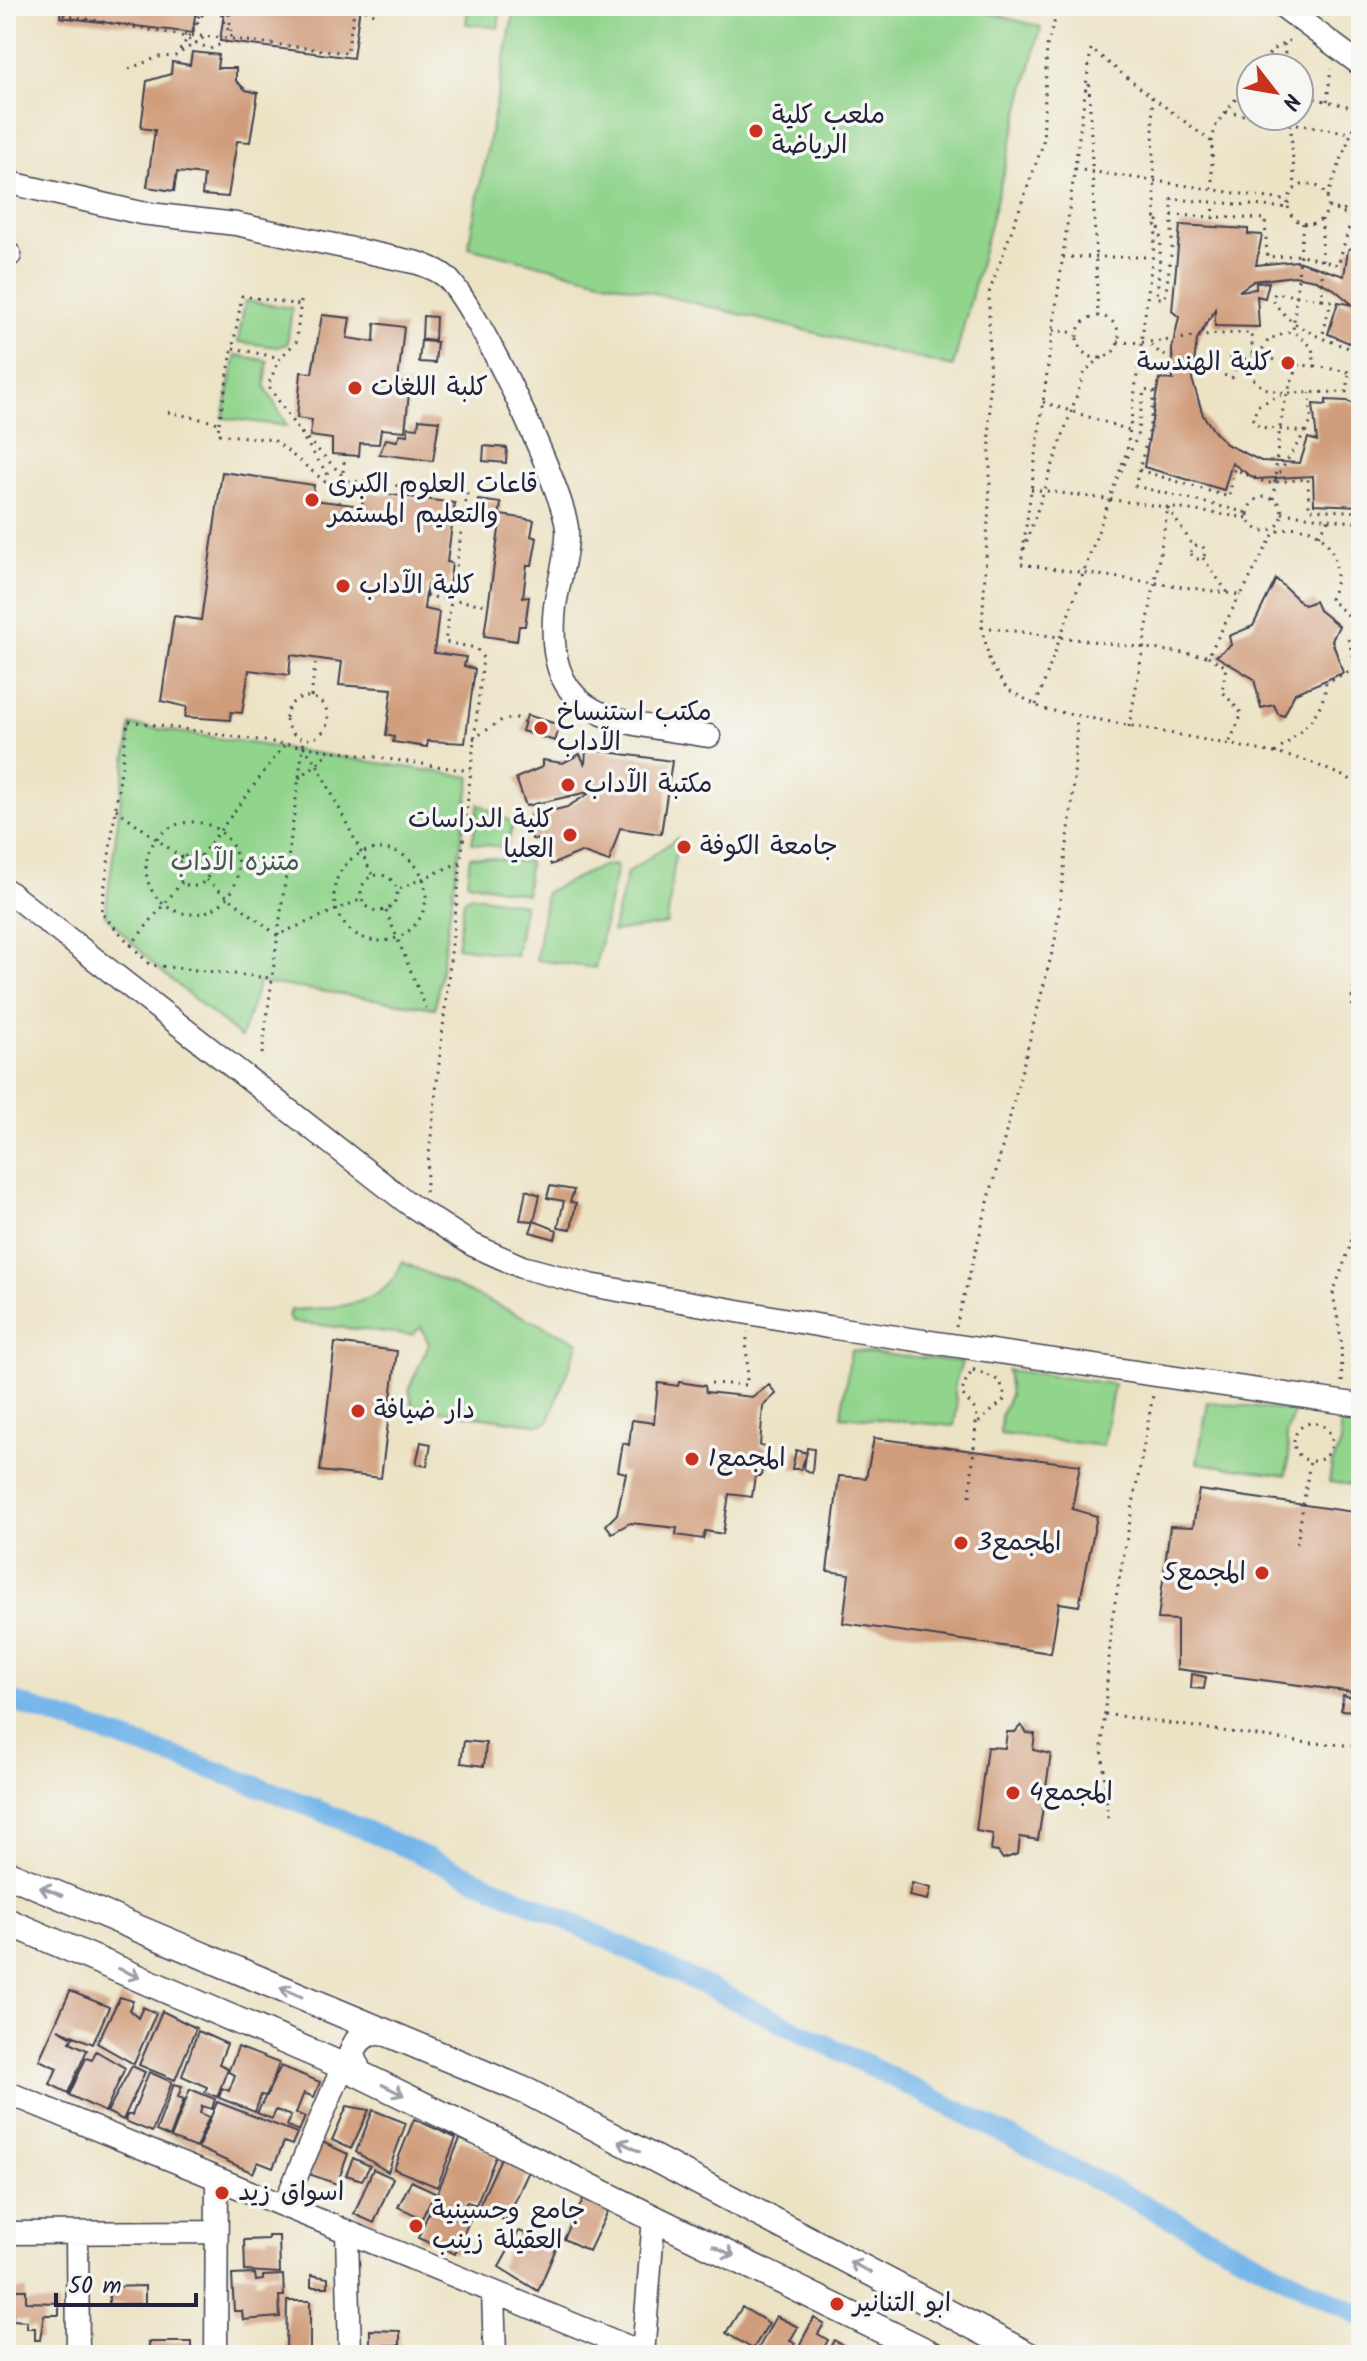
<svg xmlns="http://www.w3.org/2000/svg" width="1367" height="2361" font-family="Kalam,'Playpen Sans Arabic',sans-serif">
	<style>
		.green { fill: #91d48c; stroke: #5a7b64; stroke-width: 2 }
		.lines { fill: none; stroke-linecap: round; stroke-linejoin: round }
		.canal { stroke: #76b6ea; stroke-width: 20 }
		.building { fill: #d09d7c }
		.minor-casing { stroke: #403f50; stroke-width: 25 }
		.major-casing { stroke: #403f50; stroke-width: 29 }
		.path { stroke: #403f50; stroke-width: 3; stroke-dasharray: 2 6; stroke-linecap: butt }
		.minor { stroke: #fff; stroke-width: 22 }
		.major { stroke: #fff; stroke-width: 26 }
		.oneway { stroke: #9c9ca7 }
		.poi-dot { fill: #c8321e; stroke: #f6f6f2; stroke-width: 3 }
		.labels { text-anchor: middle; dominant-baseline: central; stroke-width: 7; stroke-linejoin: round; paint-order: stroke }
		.poi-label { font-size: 26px; fill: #22223b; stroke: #f6f6f2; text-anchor: start }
		.park-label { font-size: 26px; fill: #435753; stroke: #f6f6f2 }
	</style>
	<rect width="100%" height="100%" fill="#f6f6f2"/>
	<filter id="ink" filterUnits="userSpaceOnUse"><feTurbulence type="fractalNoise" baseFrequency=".0125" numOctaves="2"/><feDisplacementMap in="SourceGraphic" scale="16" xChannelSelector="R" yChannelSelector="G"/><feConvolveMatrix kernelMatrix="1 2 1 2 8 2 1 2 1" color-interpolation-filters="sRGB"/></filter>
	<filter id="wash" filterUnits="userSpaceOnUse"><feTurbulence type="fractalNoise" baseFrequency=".006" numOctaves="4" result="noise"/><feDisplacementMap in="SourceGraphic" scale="32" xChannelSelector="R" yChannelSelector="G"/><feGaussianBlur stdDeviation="1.8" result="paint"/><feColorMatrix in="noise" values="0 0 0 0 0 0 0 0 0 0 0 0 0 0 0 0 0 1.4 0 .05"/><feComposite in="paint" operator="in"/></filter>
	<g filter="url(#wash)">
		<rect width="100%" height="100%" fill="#ece3c5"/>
		<path class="green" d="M468 6H501L498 28 466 24Z
			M515 6H965L1041 27 953 367 468 247Z
			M245 301 292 308 287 344 277 347 238 342Z
			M236 355 268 361 265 386 287 426 223 418Z
			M131 725 471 777 435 1008 259 982 241 1038 156 967 105 915Z
			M479 804 513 823 507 848 472 843Z
			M677 838 667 924 612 932 627 873Z
			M470 856 529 862 526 894 467 882Z
			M614 865 617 867 595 968 536 960 546 892 602 866Z
			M470 895 524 904 516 956 457 947 464 901Z
			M402 1262 579 1342 548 1422 540 1425 413 1407 409 1388 429 1344 421 1327 412 1335 291 1322 288 1316 291 1310C333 1307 386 1309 402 1262Z
			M851 1350 962 1362 954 1386 957 1408 954 1426 841 1416Z
			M1007 1370 1114 1384 1103 1446 1000 1434 1001 1415 1010 1395Z
			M1208 1402 1294 1411 1286 1435 1289 1456 1286 1475 1197 1463Z
			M1339 1419 1361 1423V1486L1329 1482 1332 1464 1341 1444Z"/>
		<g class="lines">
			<path class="canal" d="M6 1699C113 1737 227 1771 330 1815 682 1965 1021 2142 1361 2316"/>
		</g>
		<g id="blocks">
			<path class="building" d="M61 6H196L193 33 60 17Z
				M225 6H360L353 58 220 41Z
				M192 52 219 55 217 68H236V81L246 90 258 93 250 142 237 141 228 197 202 195 204 175 177 172 174 191 147 187 155 130 141 128 147 81 171 74 172 62 190 65Z
				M1180 225 1248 229V234L1262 235 1256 265 1297 261 1344 276 1348 250 1361 242V348L1328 334 1338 302 1353 305 1334 289 1316 280 1294 276 1254 281 1239 291 1256 289V283L1269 282 1265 298 1257 296 1259 327 1215 326V309L1197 340 1192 379 1203 415 1214 431 1226 444 1261 461 1300 463 1308 438 1317 441 1313 404 1326 405V400L1347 401 1358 406 1361 506 1314 504 1313 476 1255 479 1232 463 1224 490 1144 467 1159 379 1173 380 1172 349 1179 317 1172 311Z
				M322 315 350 318 347 338 374 342 375 323 404 327 398 382 410 384 405 431 381 429 379 444 360 443 359 456 332 454V439L310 436 312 420 297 418 301 372 312 373Z
				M423 316 436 317 435 340 422 339Z
				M421 341 437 342 435 363 419 362Z
				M419 419 439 421 433 461 379 454 386 439 397 441 400 434 408 435V427L418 428Z
				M484 446 507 448 506 463 483 461Z
				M222 472 314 485 312 500 362 506 364 491 455 503 447 562 452 563 449 587 427 585 424 609 439 612 434 653 466 657 464 666 475 669 465 743 428 741 427 747 393 742 394 737 386 735 392 689 339 685 342 662 291 655 289 675 249 670 242 713 231 712 230 720 185 717 187 707 161 701 174 616 201 620Z
				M478 500 501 503 499 518 475 516Z
				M501 515 534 520 531 536 537 538 532 565H527L523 597H529L525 626H519L517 641 484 636Z
				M1276 579 1304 605 1315 601 1319 610 1339 626 1332 640 1343 673 1295 693 1284 716 1278 714 1274 705 1261 708 1254 679 1216 656 1231 645 1229 636 1253 626Z
				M527 715 560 725 555 741 522 731Z
				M586 749 672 761 661 834 620 828 609 862 581 852 551 865 543 841 532 839 531 816 567 807 593 791 526 806 516 778 542 767V760L563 763 580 754 585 765Z
				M550 1186 574 1190 570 1202 576 1203 571 1229 558 1227 564 1201 547 1198Z
				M526 1190 540 1195 534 1221 520 1220Z
				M534 1221 557 1230 555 1239 530 1232Z
				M335 1343 397 1351 381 1478 320 1471Z
				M679 1382 705 1386 706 1392 753 1397 769 1385 776 1394 763 1406 760 1446 766 1447 761 1476H755L752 1497 729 1494 723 1534 705 1531 703 1539 676 1535 677 1528 630 1523 612 1533 606 1525 617 1514 626 1473 618 1471 623 1443 629 1445 632 1420 654 1423 658 1383 678 1386Z
				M874 1438 1080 1465 1072 1509 1097 1516 1079 1606 1059 1603 1051 1653 843 1623 849 1574 827 1571 839 1476 866 1478Z
				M421 1442 431 1444 427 1466 416 1464Z
				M807 1448 814 1449 812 1473 804 1469Z
				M796 1450 807 1453 801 1469H792Z
				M1199 1490 1361 1513V1693L1177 1669V1620L1158 1619 1170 1526 1193 1527Z
				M1192 1674 1206 1677 1204 1689 1191 1688Z
				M1343 1695 1357 1699 1355 1711 1341 1710Z
				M1021 1725 1027 1733 1035 1734 1033 1750 1051 1754 1038 1840 1020 1837 1018 1854 1003 1859 998 1852 991 1851 993 1834 976 1831 987 1747 1005 1748 1007 1732H1015Z
				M464 1741 486 1743 484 1766 461 1763Z
				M912 1883 931 1888 928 1900 909 1896Z
				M70 1991 109 2007 93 2044 58 2029 73 2037 70 2042 87 2050 68 2093 50 2084 57 2068 39 2060Z
				M120 1997 133 2001 129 2010 138 2018 143 2007 156 2013 134 2064 97 2043Z
				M162 2011 196 2028 175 2080 139 2065Z
				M198 2031 227 2044 219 2064 228 2068 217 2097 205 2092 207 2087 182 2076Z
				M238 2047 279 2063 267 2096 261 2095 255 2112 219 2098 222 2088 229 2091 235 2075 228 2072Z
				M96 2051 125 2068 105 2112 69 2095 86 2058 92 2060Z
				M132 2066 145 2072 123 2120 107 2112Z
				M281 2066 320 2082 314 2097 304 2093 296 2113 305 2117 299 2131 287 2126 291 2116 276 2110 272 2119 257 2113Z
				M149 2072 172 2082 152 2132 125 2121 127 2115H132Z
				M174 2084 182 2086 178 2097 184 2099 170 2137 156 2131Z
				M190 2089 215 2099 212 2109 202 2106 200 2113 209 2117 196 2148 171 2138Z
				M217 2102 297 2133 292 2145 284 2142 273 2168 258 2162 253 2173 198 2148Z
				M347 2106 369 2110 351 2149 332 2140Z
				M373 2110 406 2123 388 2172 356 2152Z
				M414 2119 456 2138 437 2187 394 2169Z
				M460 2139 497 2154 476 2205 467 2202 462 2208 474 2210 455 2254 418 2238Z
				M318 2140 348 2154 337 2184 306 2173Z
				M353 2158 370 2166 362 2180 346 2175Z
				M501 2158 529 2171 506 2221 478 2208Z
				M373 2169 393 2178 374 2223 354 2214Z
				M411 2181 435 2192 422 2218 398 2207Z
				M585 2195 610 2207 589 2251 564 2239Z
				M519 2231 557 2246 538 2291 499 2267Z
				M268 2236H279L280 2273 245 2271 244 2240 268 2239Z
				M255 2274 256 2281 263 2280V2276L283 2275 284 2296H279L280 2317 243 2320 242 2311H234L232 2275Z
				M311 2275 328 2278V2287H311Z
				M145 2286V2304H109V2287Z
				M10 2290H26V2302L59 2303V2315H44L40 2340H35V2328H27V2321L13 2320Z
				M287 2301H310V2350H286Z
				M742 2307 769 2323 753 2349 726 2333Z
				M776 2316 798 2327 790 2341 795 2343 789 2355H769L758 2349Z
				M814 2318 824 2324 818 2334 828 2340 820 2355H794Z
				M370 2330 400 2331V2345H370Z
				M834 2340 861 2355H826Z
				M149 2342H191V2355H149Z
				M420 2348V2355H369V2350Z"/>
		</g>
	</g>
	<g filter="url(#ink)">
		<use href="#blocks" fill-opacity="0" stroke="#403f50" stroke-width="2"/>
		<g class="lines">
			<defs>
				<path id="minor" d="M1282 6 1361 65
					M6 182 141 213 236 224 418 263C426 266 438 270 445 276 476 303 562 486 567 528 569 548 558 584 555 606 542 724 619 721 709 736
					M6 254 10 255
					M6 890 409 1204 473 1245 522 1267 590 1285 828 1327 1361 1405
					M6 2092 643 2353
					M284 2206 343 2066
					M347 2232 350 2355
					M6 2233 216 2232
					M77 2234 78 2355
					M493 2292 495 2355
					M216 2355 217 2179
					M643 2355 654 2217"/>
				<path id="major" d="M6 1873 528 2092 1028 2355
					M6 1921 343 2066 933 2355
					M358 2073 352 2054C356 2037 369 2029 386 2033"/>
			</defs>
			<use href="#minor" class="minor-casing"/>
			<use href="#major" class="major-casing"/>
			<path class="path" d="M65 6 64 15 179 35 210 49 232 39 347 53 355 6
				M218 6 232 39
				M228 6 231 31
				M358 6 378 16
				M1059 6 1047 46 1043 144 989 293 990 485 982 627 990 663 1007 689 1043 709 1274 753 1308 761 1361 784
				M196 25 202 6
				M193 32 197 6
				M184 35 228 38
				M1284 44 1286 68
				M1091 49 1021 564 1241 595 1274 533C1319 511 1350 558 1330 599L1361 627
				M180 50 208 6
				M1259 68 1272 50 1291 40
				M129 69 158 57 175 56 205 37
				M1089 84 1098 316
				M1299 95 1360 109
				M1152 97 1212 142V190
				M1327 101 1331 69
				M1226 112 1351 133
				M1290 116 1295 188
				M1212 142 1215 127 1251 78
				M1075 169 1289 201
				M1288 204a20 20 0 1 1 40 0a20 20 0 1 1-40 0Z
				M1327 197 1361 107
				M1328 207 1361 221
				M1335 209 1361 213
				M1172 215 1265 219 1267 257 1302 255 1338 265 1349 228 1361 233
				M1213 219 1214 204
				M1322 219V299L1275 293 1272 299C1291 330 1326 340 1358 351L1361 358
				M1158 220 1161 241 1157 298H1165L1172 248V199L1289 208
				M1063 257H1151
				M1322 299 1331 301 1322 338
				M301 301 296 342 280 358 268 385 296 427 343 476
				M1077 337a21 21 0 1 1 42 0a21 21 0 1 1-42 0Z
				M1053 330 1077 333
				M1118 342C1163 345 1206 332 1251 333L1253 355 1299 365
				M1151 345 1160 353 1232 378 1238 362 1252 356
				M233 348 280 358
				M1258 356 1269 339 1293 331
				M1230 357 1263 388 1285 393 1346 392 1349 372
				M1315 366 1361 374
				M1043 402 1129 430
				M168 412 219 423 218 434 274 440 340 494
				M219 423 242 296 300 305
				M1305 432 1311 422 1310 393
				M300 433 338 490
				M345 454 342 480 467 493 445 642 476 648 483 658 461 862 396 890
				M1139 470 1229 497 1234 469 1267 483 1308 479 1309 509 1361 512
				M1121 472 1137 437 1144 390 1154 392 1149 432 1135 486 1248 513
				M1275 480 1305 432 1259 427 1252 418 1259 405 1285 393
				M1031 489 1249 518
				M1248 514a17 17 0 1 1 34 0a17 17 0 1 1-34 0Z
				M1273 499C1279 450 1276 410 1299 365L1315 366 1312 347 1293 331 1303 223
				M339 503 342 480
				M1168 508 1194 547
				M1282 513 1361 523
				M1319 535 1329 519
				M1191 552a7 7 0 1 1 14 0a7 7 0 1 1-14 0Z
				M1024 549 1085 371 1104 356
				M1203 558 1228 593
				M426 596 488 605
				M982 627 1208 656 1240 595
				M1208 656 1226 667 1222 691 1242 714 1229 743
				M286 718a21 21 0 1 1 42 0a21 21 0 1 1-42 0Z
				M311 697 316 658
				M1036 705 1127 451 1156 231 1152 97 1091 49
				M1129 727 1168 508
				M473 739 502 720 517 718 525 723
				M303 746 317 764 329 751
				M1275 753C1298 734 1324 715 1326 683L1357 668 1348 639 1361 627
				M299 778 317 764 373 876
				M116 809 182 858
				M146 868a46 46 0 1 1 92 0a46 46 0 1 1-92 0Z
				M334 895a46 46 0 1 1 92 0a46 46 0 1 1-92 0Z
				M177 870a16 16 0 1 1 32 0a16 16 0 1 1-32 0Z
				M201 856 285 744
				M361 893a18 18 0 1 1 36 0a18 18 0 1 1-36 0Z
				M206 880 277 935 362 899
				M182 882 131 945 101 913 128 721 470 771
				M386 911 426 1008
				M131 945 150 965 270 978
				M1361 949 1352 998 1361 1114
				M262 1054 304 739
				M425 1192 461 862
				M956 1327 1055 941 1073 797 1077 717
				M973 1370C991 1377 1005 1377 1004 1400L978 1423
				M1342 1382 1341 1339 1333 1293 1351 1244 1361 1131
				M711 1383 746 1385C750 1366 744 1351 748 1332
				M1294 1442a19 19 0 1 1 38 0a19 19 0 1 1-38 0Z
				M970 1496 977 1412 962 1394 964 1384 974 1368
				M1297 1544 1310 1461
				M1105 1714 1299 1742 1361 1746
				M1108 1818 1102 1747 1112 1619 1153 1395"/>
			<use href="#minor" class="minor"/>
			<use href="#major" class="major"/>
		</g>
		<defs><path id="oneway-shaft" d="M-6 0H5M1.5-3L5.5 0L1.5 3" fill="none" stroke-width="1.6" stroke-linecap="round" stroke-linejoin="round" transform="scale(2)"/></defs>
		<g class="oneway">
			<use href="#oneway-shaft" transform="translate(51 1891) rotate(-158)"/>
			<use href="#oneway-shaft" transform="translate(129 1973) rotate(23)"/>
			<use href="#oneway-shaft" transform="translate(291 1992) rotate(-156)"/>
			<use href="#oneway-shaft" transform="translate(393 2090) rotate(26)"/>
			<use href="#oneway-shaft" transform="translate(629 2146) rotate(-152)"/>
			<use href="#oneway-shaft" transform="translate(724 2251) rotate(26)"/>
			<use href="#oneway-shaft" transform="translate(860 2267) rotate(-152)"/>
		</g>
	</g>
	<g class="poi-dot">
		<circle cx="756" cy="131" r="8"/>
		<circle cx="1288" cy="363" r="8"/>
		<circle cx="355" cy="388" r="8"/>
		<circle cx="312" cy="500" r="8"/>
		<circle cx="343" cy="586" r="8"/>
		<circle cx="541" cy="728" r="8"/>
		<circle cx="568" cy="785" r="8"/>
		<circle cx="570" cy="835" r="8"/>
		<circle cx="684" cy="847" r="8"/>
		<circle cx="358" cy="1411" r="8"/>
		<circle cx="692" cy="1459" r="8"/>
		<circle cx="961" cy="1543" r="8"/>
		<circle cx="1262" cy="1573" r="8"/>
		<circle cx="1013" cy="1793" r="8"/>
		<circle cx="222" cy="2193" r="8"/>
		<circle cx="416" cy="2226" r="8"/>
		<circle cx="837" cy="2304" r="8"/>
	</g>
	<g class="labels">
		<g class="poi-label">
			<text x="772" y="116">ملعب كلية<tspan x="772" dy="30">الرياضة</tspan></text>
			<text x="1272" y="363" text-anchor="end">كلية الهندسة</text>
			<text x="371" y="388">كلبة اللغات</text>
			<text x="328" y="485">قاعات العلوم الكبرى<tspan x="328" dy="30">والتعليم المستمر</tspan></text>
			<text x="359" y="586">كلية الآداب</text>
			<text x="557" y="713">مكتب استنساخ<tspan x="557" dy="30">الآداب</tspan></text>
			<text x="584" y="785">مكتبة الآداب</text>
			<text x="554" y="820" text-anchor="end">كلية الدراسات<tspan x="554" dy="30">العليا</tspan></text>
			<text x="700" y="847">جامعة الكوفة</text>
			<text x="374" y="1411">دار ضيافة</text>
			<text x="708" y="1459">المجمع1</text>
			<text x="977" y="1543">المجمع3</text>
			<text x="1246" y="1573" text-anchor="end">المجمع5</text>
			<text x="1029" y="1793">المجمع4</text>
			<text x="238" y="2193">اسواق زيد</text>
			<text x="432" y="2211">جامع وحسينية<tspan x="432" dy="30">العقيلة زينب</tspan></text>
			<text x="853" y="2304">ابو التنانير</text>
		</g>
		<g class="park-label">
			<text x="235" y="863">متنزه الآداب</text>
		</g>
	</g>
	<rect width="1367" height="2361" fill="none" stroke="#f6f6f2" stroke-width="32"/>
	<g transform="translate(1275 92) rotate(121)"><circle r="38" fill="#f6f6f2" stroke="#a1a1a9" stroke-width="2"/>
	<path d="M0-6L14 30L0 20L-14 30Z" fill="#c8321e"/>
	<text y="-12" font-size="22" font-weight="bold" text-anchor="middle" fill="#22223b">N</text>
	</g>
	<path d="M56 2293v12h140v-12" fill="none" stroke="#22223b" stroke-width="4"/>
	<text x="68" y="2293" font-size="24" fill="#22223b" stroke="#f6f6f2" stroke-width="6" paint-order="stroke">50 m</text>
</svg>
